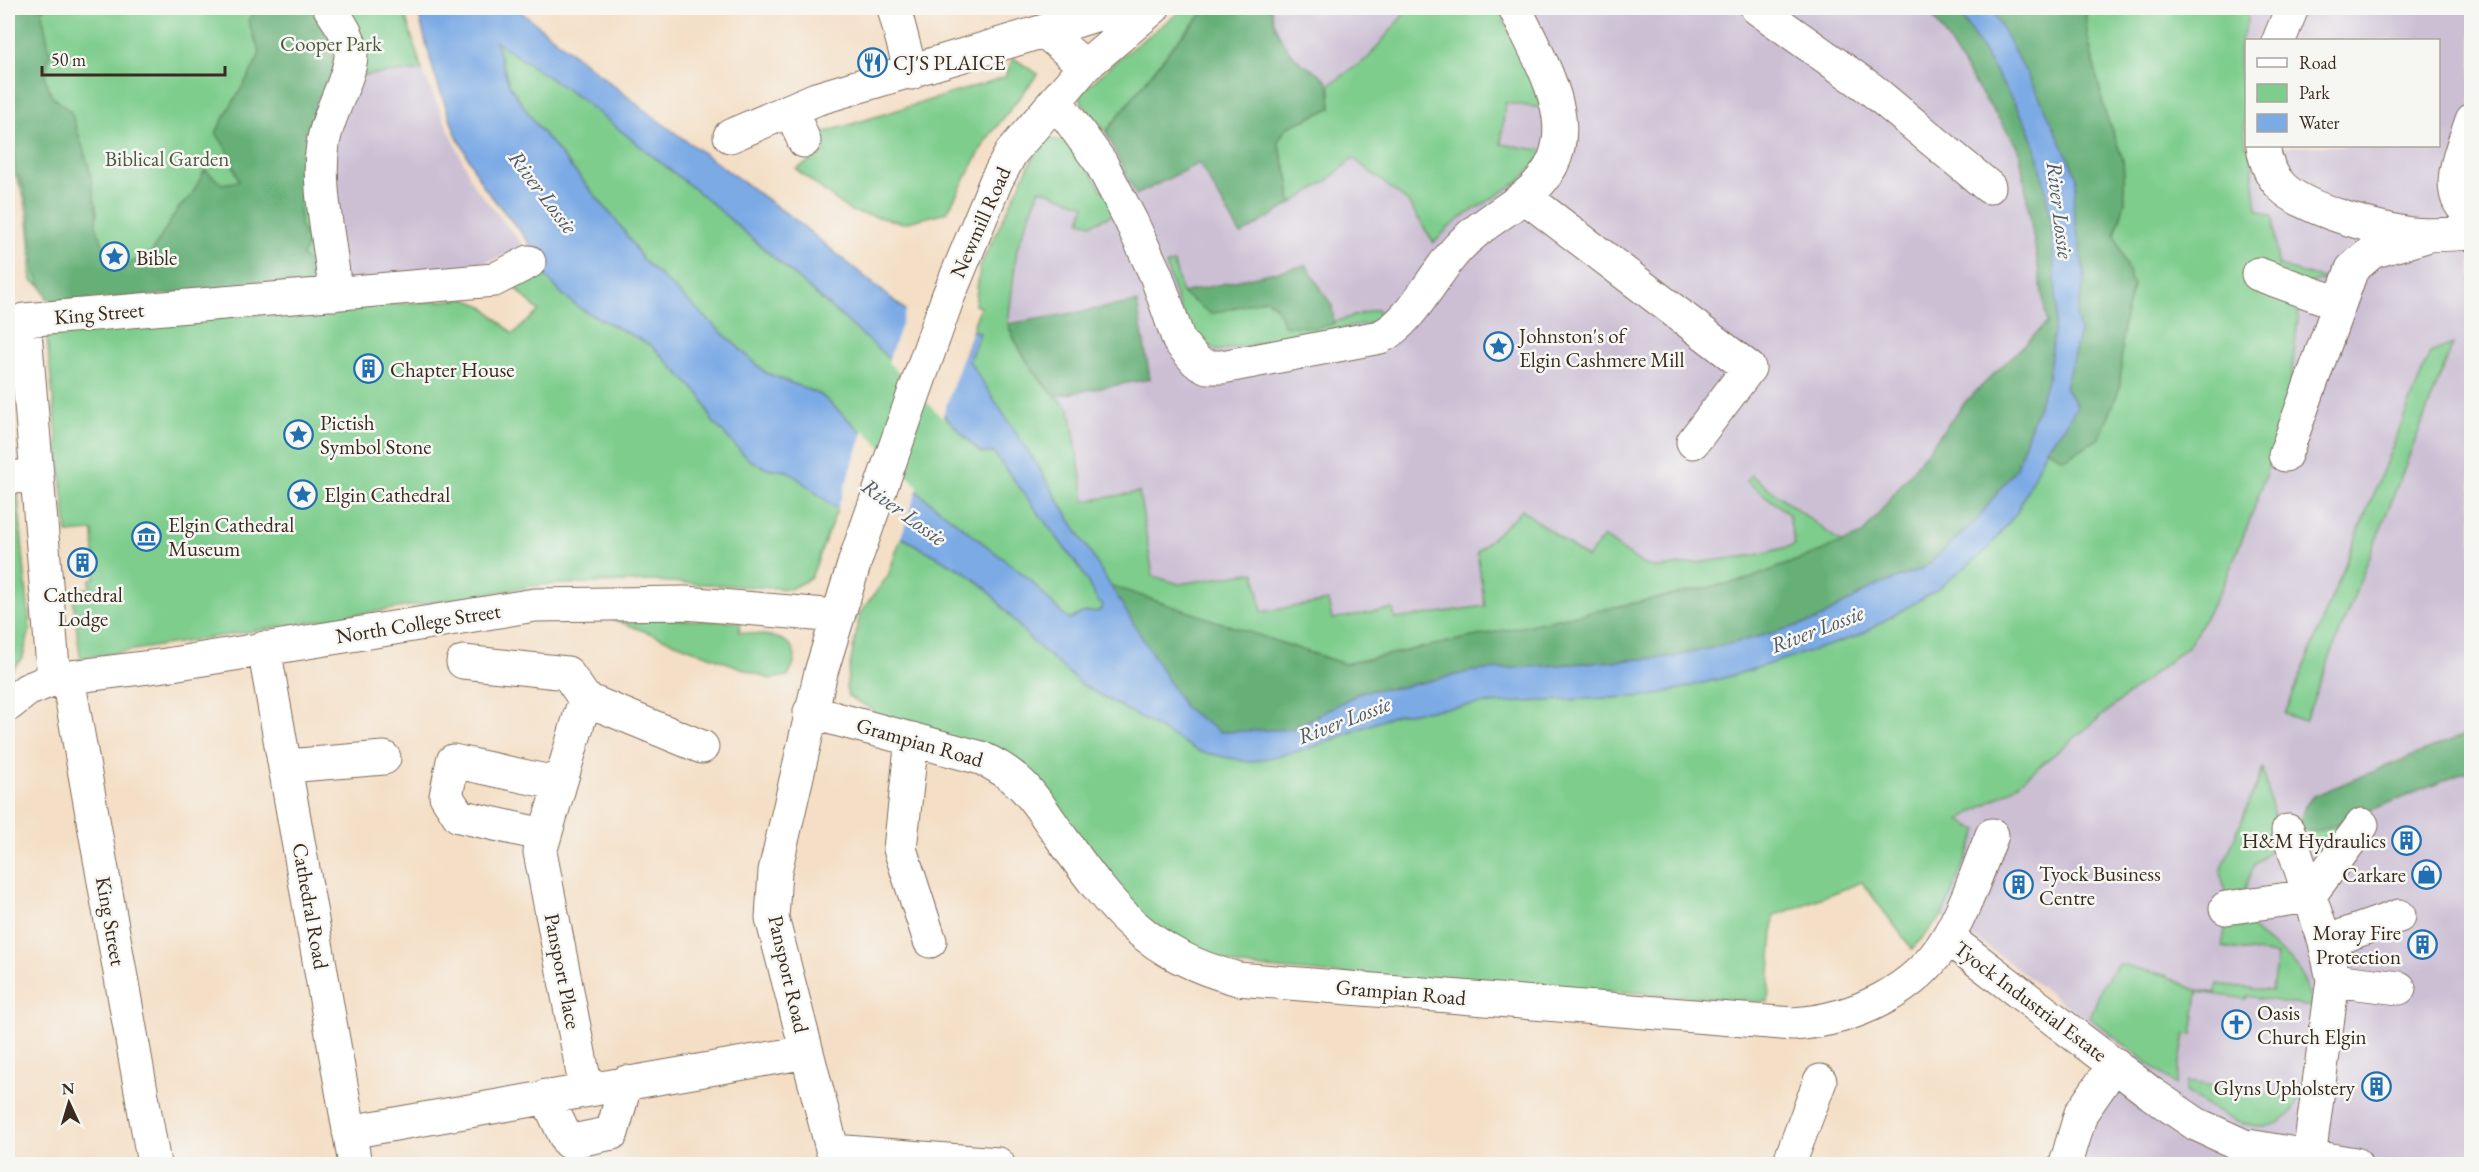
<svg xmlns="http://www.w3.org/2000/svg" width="2479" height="1172" font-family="'EB Garamond',serif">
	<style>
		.industrial { fill: #ccbfd4 }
		.green { fill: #7ecd8d; stroke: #5c7c56; stroke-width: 1.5 }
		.forest { fill: #66b078; stroke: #506d4b; stroke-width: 1.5 }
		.water { fill: #7baae5; stroke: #5b6a82; stroke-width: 1.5; fill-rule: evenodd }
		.pier { fill: #f4dfc6 }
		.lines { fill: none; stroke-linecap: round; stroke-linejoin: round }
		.minor-casing { stroke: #7c6959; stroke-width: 35 }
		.minor { stroke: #fff; stroke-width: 33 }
		.labels { text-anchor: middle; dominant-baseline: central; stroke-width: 5; stroke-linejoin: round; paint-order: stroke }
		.park-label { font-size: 21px; fill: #4f5b3f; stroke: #f6f6f2 }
		.poi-label { font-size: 21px; fill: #3b2a1e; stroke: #f6f6f2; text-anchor: start }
		.street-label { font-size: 21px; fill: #3b2a1e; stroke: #f6f6f2 }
		.water-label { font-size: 22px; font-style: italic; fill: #515764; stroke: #f6f6f2 }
	</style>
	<rect width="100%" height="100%" fill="#f6f6f2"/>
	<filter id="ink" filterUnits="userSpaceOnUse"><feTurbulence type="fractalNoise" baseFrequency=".0167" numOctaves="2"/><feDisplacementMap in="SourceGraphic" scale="12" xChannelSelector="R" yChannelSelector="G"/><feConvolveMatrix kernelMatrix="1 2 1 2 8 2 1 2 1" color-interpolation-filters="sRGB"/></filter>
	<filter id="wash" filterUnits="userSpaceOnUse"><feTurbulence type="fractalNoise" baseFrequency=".008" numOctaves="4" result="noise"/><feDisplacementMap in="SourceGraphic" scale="24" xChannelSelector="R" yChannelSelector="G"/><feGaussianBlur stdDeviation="1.35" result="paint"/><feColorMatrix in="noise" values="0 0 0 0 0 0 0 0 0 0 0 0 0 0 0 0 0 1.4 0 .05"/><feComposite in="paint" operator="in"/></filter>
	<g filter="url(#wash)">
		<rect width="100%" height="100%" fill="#f4dfc6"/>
		<path class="industrial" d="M1208 8H1928L1978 89 2019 148 2047 323 1966 401 1862 535 1749 579 1344 664 1109 585 969 361 979 333 972 330 1041 150 1068 147 1106 132Z
			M2247 8H2471V1164H2073L2080 1137 2105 1105 2114 1097 2137 1058 1996 953 1942 916 1977 830 1958 821 2009 791 2189 645 2287 413 2299 310 2308 283 2326 280 2278 266 2257 209 2250 146H2438V40H2246V118L2239 50 2249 18Z
			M422 70 474 186 524 246 498 258 462 270 313 285 297 81Z"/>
		<path class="green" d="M8 8H403L422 70 297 81 313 285 47 299 43 287 32 281C29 250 32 188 8 168Z
			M1185 8H1208L1176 42 1106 132 1082 104 1080 94 1119 58Z
			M1409 8H1499L1543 108 1505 103 1501 144 1547 151 1520 181 1464 216 1447 229 1434 243 1408 202 1353 158 1327 181 1291 204 1289 181 1278 142 1286 128 1331 108 1329 85 1368 58Z
			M2085 8H2247C2251 24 2239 36 2239 52 2239 83 2246 114 2246 146H2250L2257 209 2273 216 2278 266 2328 280 2308 283 2299 310 2287 413 2250 520 2222 588 2189 645 2009 791 1959 820 1978 830 1942 916 1912 949 1862 882 1774 916 1768 1002 1608 991 1607 996 1240 966 1180 946 1126 904 1031 778 871 719 873 710 848 696 846 687 860 613 888 576 901 537 965 572 986 588 1031 640 1081 684 1200 752 1308 749 1398 714 1482 704 1650 696 1731 676 1858 636 1935 591 1987 550 2017 512 2046 449 2064 458 2100 438 2120 387 2123 324 2133 286 2115 234 2125 203 2123 159 2105 113 2087 34Z
			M495 41 582 100 708 200 882 352 981 453H994L1081 570 1098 601 1102 602 1103 606 1100 611 1082 613 1070 620 1063 615 1028 578 921 495 872 441 821 395 766 373 643 260 622 228 538 127 509 85Z
			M1013 58 1038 74 987 139 947 212 904 223 850 211 796 169 826 152 819 134 1005 77Z
			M1049 138 1068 143 1119 212 1092 224 1080 221 1085 205 1040 189 1017 248 1008 324 1014 339 1043 384 1070 410 1085 501 1139 492 1153 576 1179 584 1255 572 1262 612 1328 601 1332 619 1393 609 1395 619 1485 606 1477 552 1522 510 1587 558 1604 537 1644 565 1658 568 1757 555 1795 545 1788 513 1746 481 1751 475 1842 543 1749 579 1344 664 1109 585 969 361 979 333 972 330 980 307 975 305 980 266 1038 147Z
			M1174 263 1182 293 1238 307 1266 299 1302 326 1315 328 1377 309 1380 315 1377 322 1217 351C1183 333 1177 300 1166 265Z
			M540 270 563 295 581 309 651 345 701 396 713 421 766 468 788 471 838 507 811 578 790 589 650 581 542 585 83 658 80 656 72 590 90 588V579L95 578 93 531 67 533 46 329 466 299 483 306 513 334 539 311 512 285Z
			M2453 344 2305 721 2285 714 2430 353Z
			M8 389 30 629 23 657 8 675Z
			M607 617 741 622 739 632C766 635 812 636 788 676L770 679Z
			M2263 769 2278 833 2274 846 2254 866 2245 889 2226 901 2221 871Z
			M2358 815 2335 832 2327 842 2301 838 2297 829 2317 831Z
			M2245 912C2255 942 2271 940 2290 959 2303 972 2307 989 2312 1007L2247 996 2246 999 2198 992 2192 1035 2185 1034 2176 1085 2090 1018 2102 986 2119 964 2165 975 2193 989 2216 993 2217 984 2272 991 2277 955 2222 947 2227 917Z
			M2187 1082 2299 1098C2276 1154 2219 1113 2185 1092Z"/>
		<path class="forest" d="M8 8H44L42 14 50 52 45 77 51 95 71 112 89 167 97 212 96 225 105 250 106 264 123 270 134 260 144 265 177 210 191 196 205 170 222 184 239 181 228 151 216 133C229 104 248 83 260 53L248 21 258 8H311L330 39 334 69 330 88 317 99 311 130 302 153 305 183 299 206 300 225 309 243 302 256 311 264 313 285 51 302 47 299 35 272 29 208 24 188 16 172 8 119Z
			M1208 8H1271C1273 28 1286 52 1303 64 1312 70 1324 74 1329 85 1331 91 1330 102 1331 108L1286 128 1278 142 1289 181 1291 204 1241 235 1199 163 1136 195 1106 132 1176 42Z
			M1928 8H1957L2028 126 2039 158 2051 220 2057 309 2048 378 2016 468 1978 520 1924 568 1872 588 1815 621 1742 641 1672 657 1473 671 1398 688 1363 691 1293 729 1248 732H1220L1185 708 1109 585 1344 664 1749 579 1862 535 1966 401 2047 323 2019 148 1978 89Z
			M1991 8H2085L2087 34 2105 113 2123 159 2125 203 2115 234 2133 286 2123 324 2120 387 2100 438 2064 459 2046 449 2065 426V387L2080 332 2076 315 2085 280 2073 207 2077 177Z
			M1306 265 1332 306 1334 324 1315 328 1284 325 1275 305 1266 299 1211 314 1182 293Z
			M1137 302 1150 379 1056 396C1035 377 1018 350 1008 324Z
			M2471 732V770L2317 832 2297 829 2305 806 2313 796Z"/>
		<path class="water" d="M417 8H516L652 116 794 219 963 357 972 330 980 333 969 361 1035 462 1185 708 1220 732 1293 729 1363 691 1398 688 1473 671 1672 657 1742 641 1815 621 1872 588 1924 568 1977 520 2016 468 2048 378 2057 309 2051 220 2039 158 2028 126 1957 8H1991L2045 108 2077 177 2073 207 2085 280 2076 315 2080 332 2065 387 2077 406 2065 426 2046 449 2017 512 1987 550 1935 591 1858 636 1731 676 1650 696 1482 704 1398 714 1308 749 1250 762 1200 752 1081 684 1031 640 986 588 965 572 901 537 833 506 788 471 766 468 749 460 712 421 701 396 651 345 581 309 563 295 540 270 529 242 483 186 455 132 434 73ZM495 41 582 100 708 200 882 352 981 453H994L1081 570 1098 602 1102 603 1103 606 1100 611 1082 613 1070 620 1063 615 1028 578 921 495 872 441 821 395 766 373 643 260 622 228 538 127 509 85Z"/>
		<path class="pier" d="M907 307 962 352 970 329 973 327 942 418 888 362Z
			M864 430 918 487 900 540 837 510Z"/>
	</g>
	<g filter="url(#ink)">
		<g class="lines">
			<defs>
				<path id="minor" d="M330 8C339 22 350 35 351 53 352 76 327 114 323 144 316 190 332 246 335 294
					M894 8 911 73
					M1757 8 1871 89 1989 187
					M2279 40 2292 8
					M1085 66 1044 31 1108 11
					M1056 101 1101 163 1131 221 1156 275 1179 341 1196 361 1207 367H1222L1380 337C1411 323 1433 275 1457 249 1477 227 1502 214 1525 196 1594 142 1544 70 1515 8
					M791 110 804 141
					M2472 120C2463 148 2439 194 2472 215
					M730 136 816 99 1044 31
					M2263 146C2265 160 2271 176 2282 187 2305 210 2378 229 2411 234 2431 236 2452 234 2472 233
					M1525 197 1749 368 1693 442
					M2258 274 2338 303
					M2285 455 2352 269 2372 252 2430 235
					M8 477 37 476
					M264 648 355 1164
					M463 662 567 673 585 699 702 747
					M68 678 154 1164
					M54 679 24 320 494 280 529 262
					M585 699 540 852 586 1089
					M8 705 27 690 54 679 166 665 535 605 685 603 838 616
					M810 712 981 758C1025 778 1034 799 1061 837 1114 911 1146 954 1238 979L1793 1024C1854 1020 1917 991 1948 937 1967 905 1978 869 1992 835
					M912 739 900 849 930 941
					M287 766 384 758
					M2288 831 2325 942 2333 980 2308 1164
					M544 835 459 816 446 796 453 761 560 784
					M2226 908 2309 896 2362 825
					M1948 938 2152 1094 2196 1124 2242 1145 2355 1164
					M2325 942 2399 916
					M2333 980 2399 988
					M546 1096 568 1142 612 1133 626 1082
					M349 1132 807 1052
					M833 1151 998 1164
					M836 1164 772 918 775 871 821 672 856 558 948 297 996 181 1011 153 1085 66 1153 8
					M1789 1164 1820 1081
					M2066 1164 2081 1113 2115 1064"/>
			</defs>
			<use href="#minor" class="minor-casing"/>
			<use href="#minor" class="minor"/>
		</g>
	</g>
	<defs>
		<symbol id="restaurant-ring" viewBox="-11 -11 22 22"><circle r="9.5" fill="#f6f6f2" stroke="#1f6fb2" stroke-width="1.5"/><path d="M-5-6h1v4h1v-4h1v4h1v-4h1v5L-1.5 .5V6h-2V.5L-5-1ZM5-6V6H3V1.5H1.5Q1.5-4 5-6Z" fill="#1f6fb2"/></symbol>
		<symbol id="sight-ring" viewBox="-11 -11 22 22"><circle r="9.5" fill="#f6f6f2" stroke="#1f6fb2" stroke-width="1.5"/><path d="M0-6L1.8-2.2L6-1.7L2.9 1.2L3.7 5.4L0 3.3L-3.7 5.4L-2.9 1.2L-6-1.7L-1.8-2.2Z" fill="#1f6fb2"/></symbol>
		<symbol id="building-ring" viewBox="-11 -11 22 22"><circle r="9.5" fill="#f6f6f2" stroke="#1f6fb2" stroke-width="1.5"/><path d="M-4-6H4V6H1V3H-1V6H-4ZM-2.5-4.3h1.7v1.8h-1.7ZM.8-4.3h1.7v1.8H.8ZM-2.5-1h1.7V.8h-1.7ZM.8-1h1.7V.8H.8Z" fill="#1f6fb2"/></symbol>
		<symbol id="museum-ring" viewBox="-11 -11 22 22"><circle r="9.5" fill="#f6f6f2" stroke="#1f6fb2" stroke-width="1.5"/><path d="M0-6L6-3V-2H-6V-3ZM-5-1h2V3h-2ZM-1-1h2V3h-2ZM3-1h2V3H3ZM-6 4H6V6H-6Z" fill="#1f6fb2"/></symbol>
		<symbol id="shop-ring" viewBox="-11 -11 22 22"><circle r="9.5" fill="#f6f6f2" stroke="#1f6fb2" stroke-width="1.5"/><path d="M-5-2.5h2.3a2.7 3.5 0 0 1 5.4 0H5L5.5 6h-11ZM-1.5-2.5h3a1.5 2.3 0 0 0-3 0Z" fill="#1f6fb2"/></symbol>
		<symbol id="church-ring" viewBox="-11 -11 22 22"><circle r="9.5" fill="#f6f6f2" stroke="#1f6fb2" stroke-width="1.5"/><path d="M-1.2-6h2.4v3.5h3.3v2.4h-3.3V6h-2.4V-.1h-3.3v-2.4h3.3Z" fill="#1f6fb2"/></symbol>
	</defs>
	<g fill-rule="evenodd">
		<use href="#restaurant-ring" x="856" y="46" width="33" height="33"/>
		<use href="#sight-ring" x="98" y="240" width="33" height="33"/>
		<use href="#sight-ring" x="1482" y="330" width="33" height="33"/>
		<use href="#building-ring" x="352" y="352" width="33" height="33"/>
		<use href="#sight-ring" x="282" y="418" width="33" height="33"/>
		<use href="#sight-ring" x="286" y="478" width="33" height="33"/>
		<use href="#museum-ring" x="130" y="520" width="33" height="33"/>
		<use href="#building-ring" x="66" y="546" width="33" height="33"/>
		<use href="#building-ring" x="2390" y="824" width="33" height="33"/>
		<use href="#shop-ring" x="2410" y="858" width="33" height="33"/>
		<use href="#building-ring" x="2002" y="868" width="33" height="33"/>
		<use href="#building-ring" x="2406" y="928" width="33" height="33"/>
		<use href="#church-ring" x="2220" y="1008" width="33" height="33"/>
		<use href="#building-ring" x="2360" y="1070" width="33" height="33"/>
	</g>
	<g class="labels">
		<g class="park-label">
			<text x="331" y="43">Cooper Park</text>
			<text x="167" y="158">Biblical Garden</text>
		</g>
		<g class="poi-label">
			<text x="893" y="62">CJ'S PLAICE</text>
			<text x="136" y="257">Bible</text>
			<text x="1519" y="335">Johnston's of<tspan x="1519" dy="24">Elgin Cashmere Mill</tspan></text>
			<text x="390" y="369">Chapter House</text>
			<text x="320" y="422">Pictish<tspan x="320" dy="24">Symbol Stone</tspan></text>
			<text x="324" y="494">Elgin Cathedral</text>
			<text x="168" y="524">Elgin Cathedral<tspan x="168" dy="24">Museum</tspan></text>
			<text x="83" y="594" text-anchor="middle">Cathedral<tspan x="83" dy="24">Lodge</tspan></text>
			<text x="2386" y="840" text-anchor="end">H&amp;M Hydraulics</text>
			<text x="2039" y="873">Tyock Business<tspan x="2039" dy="24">Centre</tspan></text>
			<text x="2406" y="874" text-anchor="end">Carkare</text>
			<text x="2401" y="932" text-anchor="end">Moray Fire<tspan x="2401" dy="24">Protection</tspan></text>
			<text x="2257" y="1012">Oasis<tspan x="2257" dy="24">Church Elgin</tspan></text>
			<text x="2355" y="1087" text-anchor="end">Glyns Upholstery</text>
		</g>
		<g class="street-label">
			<text transform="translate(980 222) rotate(-66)">Newmill Road</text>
			<text transform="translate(99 313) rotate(-5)">King Street</text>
			<text transform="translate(418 623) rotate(-9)">North College Street</text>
			<text transform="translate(920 742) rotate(16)">Grampian Road</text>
			<text transform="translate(311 906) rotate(80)">Cathedral Road</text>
			<text transform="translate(111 921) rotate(80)">King Street</text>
			<text transform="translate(563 971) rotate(79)">Pansport Place</text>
			<text transform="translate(789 974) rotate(77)">Pansport Road</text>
			<text transform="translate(1401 992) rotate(5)">Grampian Road</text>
			<text transform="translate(2031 1001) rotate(37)">Tyock Industrial Estate</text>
		</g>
		<g class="water-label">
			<text transform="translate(543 192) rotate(53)">River Lossie</text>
			<text transform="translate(2060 210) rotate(83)">River Lossie</text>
			<text transform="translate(904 512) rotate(36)">River Lossie</text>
			<text transform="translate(1817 629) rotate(-21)">River Lossie</text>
			<text transform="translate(1344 720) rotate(-21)">River Lossie</text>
		</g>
	</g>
	<rect width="2479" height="1172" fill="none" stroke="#f6f6f2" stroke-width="30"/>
	<rect x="2245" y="39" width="195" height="108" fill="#f6f6f2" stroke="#aba49d" stroke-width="1.5"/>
	<rect x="2257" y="58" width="30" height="9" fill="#ffffff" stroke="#aba49d" stroke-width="1.5"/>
	<text x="2299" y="69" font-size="18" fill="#3b2a1e">Road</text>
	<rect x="2257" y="84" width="30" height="18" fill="#7ecd8d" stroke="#aba49d" stroke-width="1.5"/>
	<text x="2299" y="99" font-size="18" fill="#3b2a1e">Park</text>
	<rect x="2257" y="114" width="30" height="18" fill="#7baae5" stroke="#aba49d" stroke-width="1.5"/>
	<text x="2299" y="129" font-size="18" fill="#3b2a1e">Water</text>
	<g transform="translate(69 1103) rotate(356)" stroke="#f6f6f2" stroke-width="4.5" paint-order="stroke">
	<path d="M0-4.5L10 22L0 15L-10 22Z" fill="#3b2a1e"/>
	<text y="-9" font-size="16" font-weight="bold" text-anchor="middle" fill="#3b2a1e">N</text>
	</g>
	<path d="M42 66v9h183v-9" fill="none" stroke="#3b2a1e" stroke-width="3"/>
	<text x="51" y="66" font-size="18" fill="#3b2a1e" stroke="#f6f6f2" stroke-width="4.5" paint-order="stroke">50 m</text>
</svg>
